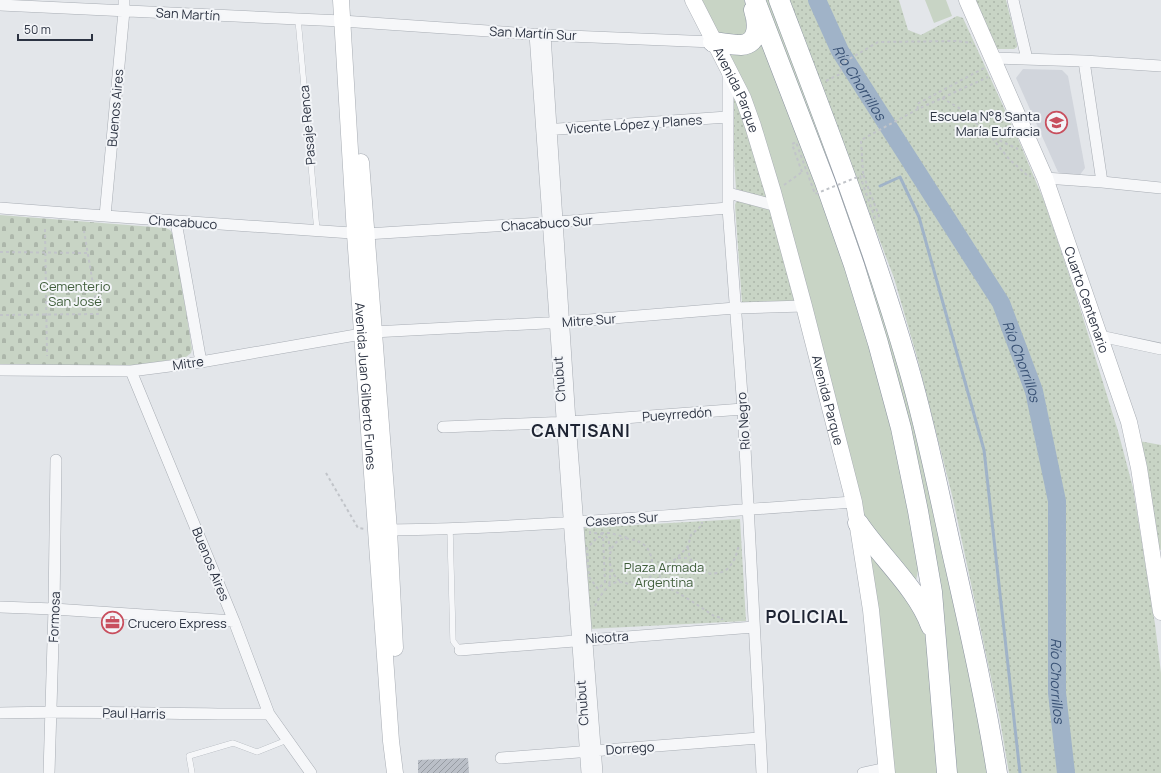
<svg xmlns="http://www.w3.org/2000/svg" width="1161" height="773" font-family="Manrope,sans-serif">
	<style>
		.built { fill: #d1d5dc }
		.grass { fill: #c8d4c5 }
		.cemetery { fill: url(#cemetery-stones) }
		.park { fill: url(#park-dots) }
		.lines { fill: none; stroke-linecap: round; stroke-linejoin: round }
		.stream { stroke: #a0b3c8; stroke-width: 3 }
		.river { stroke: #a0b3c8; stroke-width: 18 }
		.building { fill: url(#building-hatch) }
		.lane-casing { stroke: #a8adb4; stroke-width: 6 }
		.street-casing { stroke: #a8adb4; stroke-width: 12 }
		.secondary-casing { stroke: #a8adb4; stroke-width: 17 }
		.highway-casing { stroke: #8b93a0; stroke-width: 21 }
		.path { stroke: #c1c4c9; stroke-width: 2; stroke-dasharray: 3 3; stroke-linecap: butt }
		.lane { stroke: #f6f7f9; stroke-width: 5.5 }
		.street { stroke: #f6f7f9; stroke-width: 11 }
		.secondary { stroke: #fff; stroke-width: 16 }
		.highway { stroke: #fff; stroke-width: 20 }
		.path-bridge { stroke: #c1c4c9; stroke-width: 2; stroke-dasharray: 3 3; stroke-linecap: butt }
		.labels { text-anchor: middle; dominant-baseline: central; stroke-width: 4; stroke-linejoin: round; paint-order: stroke }
		.street-label { font-size: 13px; fill: #2c3342; stroke: #f3f5f8 }
		.poi-label { font-size: 13px; fill: #2c3342; stroke: #f3f5f8; text-anchor: end }
		.park-label { font-size: 13px; fill: #3f5d3a; stroke: #f3f5f8 }
		.water-label { font-size: 14px; font-style: italic; fill: #385174; stroke: #f3f5f8 }
		.district-label { font-size: 17px; font-weight: bold; letter-spacing: 1px; fill: #1e2433; stroke: #f3f5f8 }
	</style>
	<defs>
		<pattern id="cemetery-stones" width="16" height="16" patternUnits="userSpaceOnUse"><rect width="16" height="16" fill="#c8d4c5"/><path d="M2 7V4a2 2 0 0 1 4 0v3zM10 15v-3a2 2 0 0 1 4 0v3z" fill="#acb6aa"/></pattern>
		<pattern id="park-dots" width="8" height="8" patternUnits="userSpaceOnUse"><rect width="8" height="8" fill="#c8d4c5"/><path d="M2 2h.1M6 6h.1" fill="none" stroke="#acb6aa" stroke-width="1.8" stroke-linecap="round"/></pattern>
		<pattern id="building-hatch" width="6" height="6" patternUnits="userSpaceOnUse"><rect width="6" height="6" fill="#babfc7"/><path d="M-1 1l2-2M0 6l6-6M5 7l2-2" fill="none" stroke="#979ca3"/></pattern>
	</defs>
	<rect width="100%" height="100%" fill="#e3e6ea"/>
	<path class="built" d="M1023 69 1062 70 1068 76 1085 168 1079 176 1064 175 1058 172 1016 78Z"/>
	<path class="grass" d="M699 0H744L752 23 745 38 716 35Z
		M760 0H773L899 351 992 773H954L916 472Z
		M925 0H946L952 16 934 23Z
		M765 42 841 256 870 346 893 430 917 549 918 571 915 585 864 526 762 129 748 92 727 52Z
		M874 555 924 616 939 773H893L871 561V557Z"/>
	<path class="cemetery" d="M0 215 166 228 170 230 174 236 192 349 191 353 186 357 130 367 0 366Z"/>
	<path class="park" d="M789 0H899L908 30 921 35 957 16 963 18 1019 141 1044 201 1075 292 1118 431 1133 488 1155 624 1161 673V773H1009L1000 720 953 499 917 357 894 278Z
		M973 0H1006L1017 44V47L1014 49H997Z
		M735 98 769 199 736 189 731 110 732 99Z
		M739 200 768 208 773 215 797 302 742 303 735 205 736 202Z
		M1139 441 1161 445V550L1156 549Z
		M740 519 746 621 588 629 583 528Z"/>
	<g class="lines">
		<path class="stream" d="M880 186 900 177 919 217 984 450 1020 773"/>
		<path class="river" id="s1" d="M817 0 840 51 1001 303 1034 391 1057 501V693L1066 773"/>
	</g>
	<path class="building" d="M468 758 469 773H418V760Z"/>
	<g class="lines">
		<defs>
			<path id="lane" d="M298 19 317 231
				M450 529 453 641 460 650
				M192 773 189 756 233 743 257 752 287 740"/>
			<path id="street" d="M1013 0 1027 59
				M0 5 342 21 545 35 713 42
				M535 34 587 773
				M545 35 570 422 597 773
				M993 58 1084 61 1161 66
				M1084 61 1102 182
				M728 70V208L743 409 762 773
				M544 130 727 117
				M1045 178 1102 182 1161 188
				M728 193 777 206
				M0 208 105 216 366 234 558 222 728 208
				M105 216 124 11V0
				M176 222 201 362
				M1100 336 1161 349
				M0 370 131 371 201 362 373 332 564 322 735 308 804 306
				M131 371 234 621 269 714 311 773
				M443 427 570 422 743 409
				M389 530C544 528 699 512 854 502
				M0 607 54 609 234 621
				M460 650 754 627
				M0 713C90 710 179 715 269 714
				M501 758 759 738
				M49 773 54 609 56 460
				M863 773 886 768"/>
			<g id="secondary">
				<path id="s2" d="M341 0 355 234 391 741 395 773"/>
				<path id="s3" d="M693 0 743 98 753 126 773 192 804 306 854 502 871 610 887 773"/>
				<path id="s4" d="M967 0 1045 178 1129 422 1139 468 1161 612"/>
				<path d="M361 162 389 530 395 648"/>
			</g>
			<path id="highway" d="M755 0 825 182 854 265 878 343 901 428 918 511 932 592 947 773
				M779 0C825 121 872 242 908 366 925 424 937 484 950 543 967 619 985 696 997 773
				M713 42C722 43 732 45 741 45 760 44 758 22 754 10
				M858 523C880 556 918 589 931 626"/>
		</defs>
		<use href="#lane" class="lane-casing"/>
		<use href="#street" class="street-casing"/>
		<use href="#secondary" class="secondary-casing"/>
		<use href="#highway" class="highway-casing"/>
		<path class="path" d="M826 81 840 74 841 64 878 42 957 41 972 43
			M942 98 961 109 992 137 1018 149
			M918 109 917 104 984 68
			M992 138 1009 159 1028 176H1031
			M863 174 861 140 918 109 988 77
			M784 185 802 172
			M45 229 47 356
			M0 252 88 253
			M0 315 98 314 84 231
			M326 473 358 528 365 529
			M590 531V533C609 533 609 537 610 554
			M601 533H610L628 538
			M598 537H603L605 582 598 589 589 577 587 548Z
			M688 547C689 563 699 576 717 573 720 573 723 572 726 570 733 564 736 557 738 548H741
			M678 558H687L691 561
			M662 569C659 574 659 579 662 584
			M620 581C606 571 606 544 622 539 626 538 631 539 634 540 652 545 653 559 652 575
			M644 581 677 558 688 546 691 535 702 525V522
			M609 584 610 581V571
			M595 606C600 596 608 581 620 582 625 582 630 585 635 585 640 585 644 580 650 581 666 583 699 606 714 616L722 618V620"/>
		<use href="#lane" class="lane"/>
		<use href="#street" class="street"/>
		<use href="#secondary" class="secondary"/>
		<use href="#highway" class="highway"/>
		<path class="path-bridge" d="M802 172 792 144 796 142 815 194 860 176 875 218 879 216 863 174"/>
	</g>
	<defs>
		<symbol id="school-ring" viewBox="-11 -11 22 22"><circle r="9.5" fill="#f3f5f8" stroke="#c84f5e" stroke-width="1.5"/><path d="M0-5L7-2L0 1L-7-2ZM-4 1L0 2.5L4 1V4Q0 6-4 4Z" fill="#c84f5e"/></symbol>
		<symbol id="office-ring" viewBox="-11 -11 22 22"><circle r="9.5" fill="#f3f5f8" stroke="#c84f5e" stroke-width="1.5"/><path d="M-6-3h4V-5.5h4V-3h4V5H-6ZM-1-4.5V-3h2v-1.5ZM-6 0V1H6V0Z" fill="#c84f5e"/></symbol>
	</defs>
	<g fill-rule="evenodd">
		<use href="#school-ring" x="1044" y="110" width="25" height="25"/>
		<use href="#office-ring" x="100" y="610" width="25" height="25"/>
	</g>
	<g class="labels">
		<g class="street-label">
			<text transform="translate(188 14) rotate(3)">San Martín</text>
			<text transform="translate(533 33) rotate(3)">San Martín Sur</text>
			<text stroke="none"><textPath href="#s3" startOffset="100">Avenida Parque</textPath></text>
			<text transform="translate(115 108) rotate(-85)">Buenos Aires</text>
			<text transform="translate(634 124) rotate(-4)">Vicente López y Planes</text>
			<text transform="translate(307 125) rotate(-95)">Pasaje Renca</text>
			<text transform="translate(183 222) rotate(4)">Chacabuco</text>
			<text transform="translate(547 223) rotate(-4)">Chacabuco Sur</text>
			<text stroke="none"><textPath href="#s4" startOffset="323">Cuarto Centenario</textPath></text>
			<text transform="translate(589 320) rotate(-4)">Mitre Sur</text>
			<text transform="translate(188 363) rotate(-8)">Mitre</text>
			<text transform="translate(559 379) rotate(-94)">Chubut</text>
			<text stroke="none"><textPath href="#s2" startOffset="387">Avenida Juan Gilberto Funes</textPath></text>
			<text stroke="none"><textPath href="#s3" startOffset="424">Avenida Parque</textPath></text>
			<text transform="translate(677 414) rotate(-4)">Pueyrredón</text>
			<text transform="translate(743 421) rotate(-94)">Río Negro</text>
			<text transform="translate(622 519) rotate(-4)">Caseros Sur</text>
			<text transform="translate(211 564) rotate(68)">Buenos Aires</text>
			<text transform="translate(54 617) rotate(-88)">Formosa</text>
			<text transform="translate(607 637) rotate(-4)">Nicotra</text>
			<text transform="translate(582 703) rotate(-94)">Chubut</text>
			<text transform="translate(134 713) rotate(1)">Paul Harris</text>
			<text transform="translate(630 748) rotate(-4)">Dorrego</text>
		</g>
		<g class="poi-label">
			<text x="1040" y="116">Escuela N°8 Santa<tspan x="1040" dy="15">María Eufracia</tspan></text>
			<text x="128" y="623" text-anchor="start">Crucero Express</text>
		</g>
		<g class="park-label">
			<text x="75" y="286">Cementerio<tspan x="75" dy="15">San José</tspan></text>
			<text x="664" y="567">Plaza Armada<tspan x="664" dy="15">Argentina</tspan></text>
		</g>
		<g class="water-label">
			<text stroke="none"><textPath href="#s1" startOffset="93">Río Chorrillos</textPath></text>
			<text stroke="none"><textPath href="#s1" startOffset="417">Río Chorrillos</textPath></text>
			<text stroke="none"><textPath href="#s1" startOffset="741">Río Chorrillos</textPath></text>
		</g>
		<g class="district-label">
			<text x="581" y="430">CANTISANI</text>
			<text x="807" y="616">POLICIAL</text>
		</g>
	</g>
	<path d="M18 34v6h74v-6" fill="none" stroke="#2c3342" stroke-width="2"/>
	<text x="24" y="34" font-size="12" fill="#2c3342" stroke="#f3f5f8" stroke-width="3" paint-order="stroke">50 m</text>
</svg>
